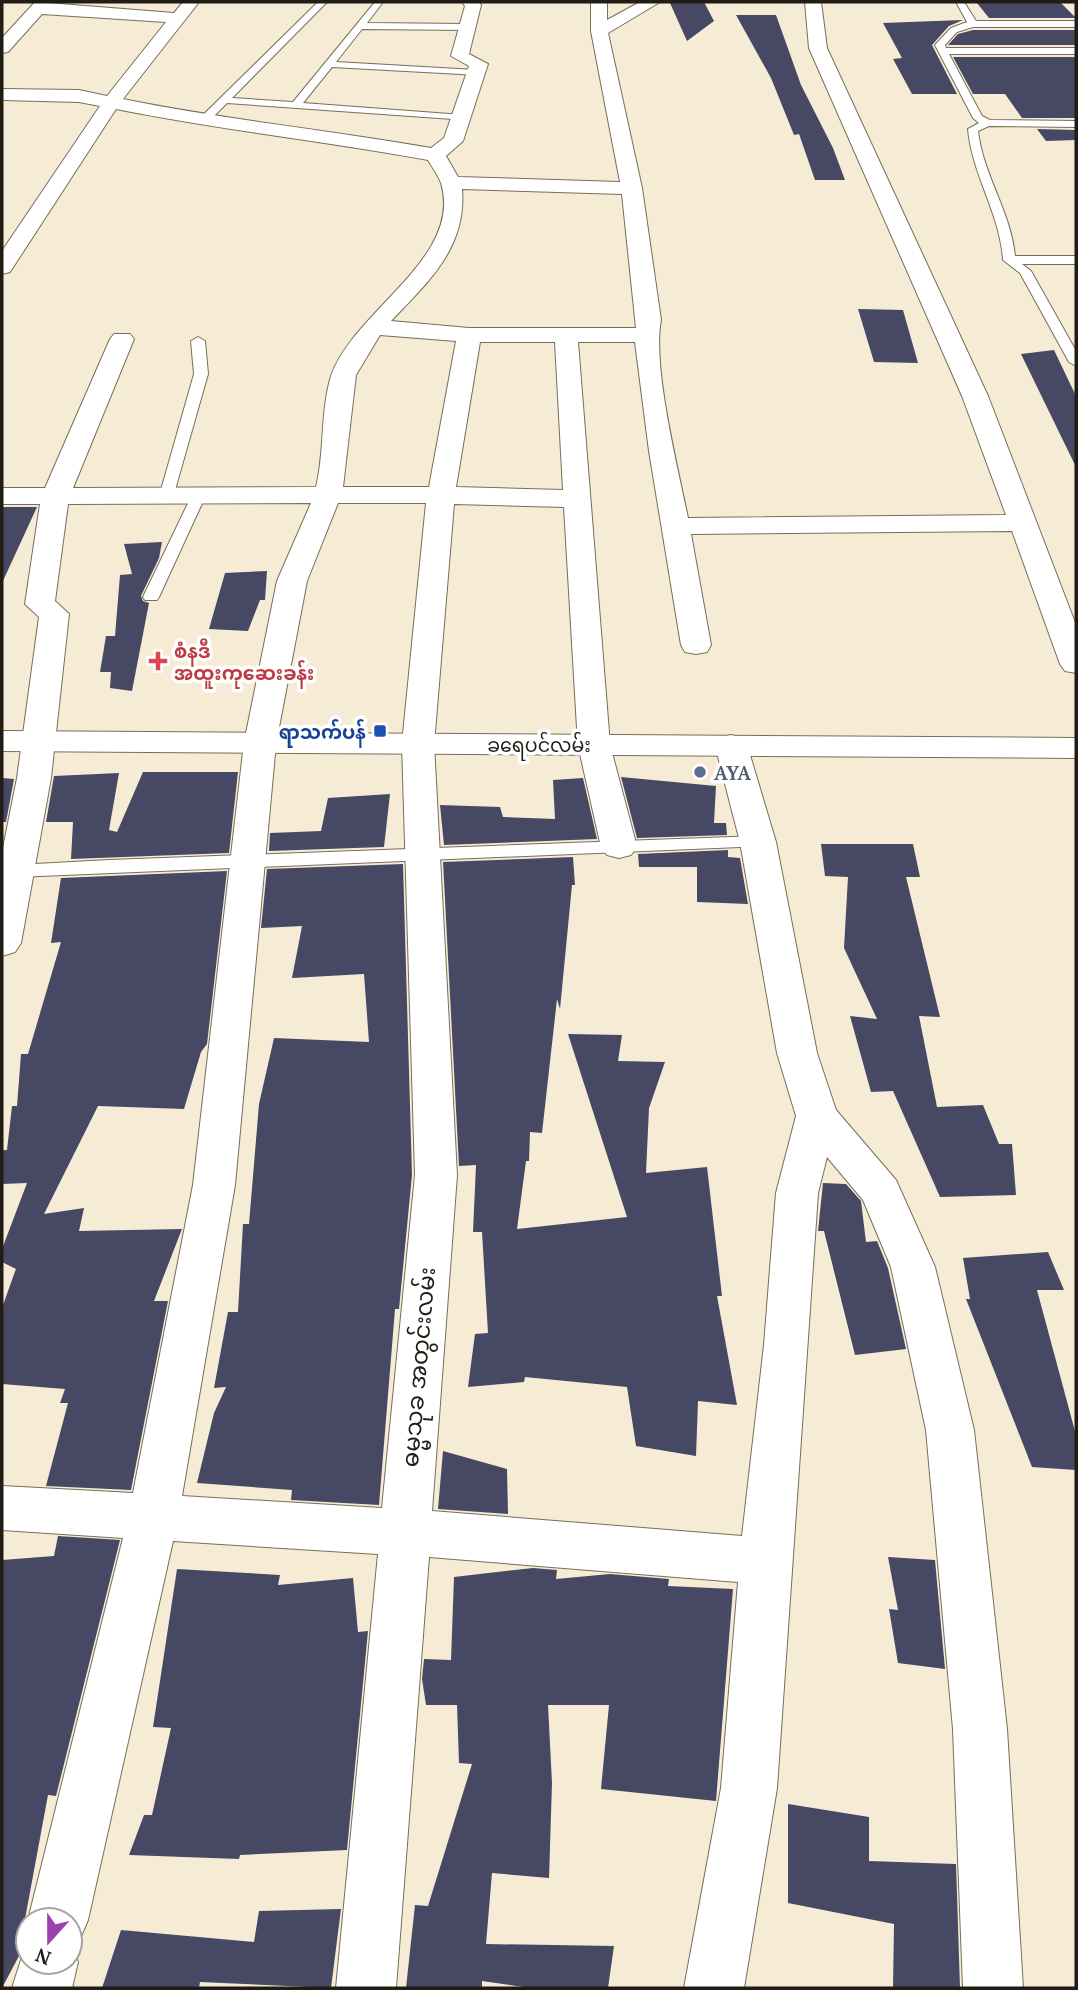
<svg xmlns="http://www.w3.org/2000/svg" width="1078" height="1990" font-family="'PT Serif','Noto Sans Myanmar',serif">
	<style>
		.building { fill: #474864 }
		.lines { fill: none; stroke-linecap: round; stroke-linejoin: round }
		.service-casing { stroke: #776e5a; stroke-width: 2 }
		.minor-casing { stroke: #776e5a; stroke-width: 2 }
		.secondary-casing { stroke: #776e5a; stroke-width: 2 }
		.service { fill: #fff; fill-rule: evenodd }
		.minor { fill: #fff; fill-rule: evenodd }
		.secondary { fill: #fff; fill-rule: evenodd }
		.health-dot { fill: #e0444e; stroke: #fff; stroke-width: 2.5 }
		.transit-dot { fill: #1a4fb4; stroke: #fff; stroke-width: 2.5 }
		.service-dot { fill: #5c6f8a; stroke: #fff; stroke-width: 2.5 }
		.labels { text-anchor: middle; dominant-baseline: central; stroke-width: 7; stroke-linejoin: round; paint-order: stroke }
		.health-label { font-size: 19px; font-weight: bold; fill: #be3a42; stroke: #fff; text-anchor: start }
		.transit-label { font-size: 19px; font-weight: bold; fill: #164399; stroke: #fff; text-anchor: end }
		.street-label { font-size: 19px; fill: #211d15; stroke: #fff }
		.service-label { font-size: 19px; font-weight: bold; fill: #4e5e75; stroke: #fff; text-anchor: start }
		.near-street-label { font-size: 23px; fill: #211d15; stroke: #fff }
	</style>
	<rect width="100%" height="100%" fill="#f6ecd5"/>
	<path class="building" d="M704 2 714 21 687 41 670 3Z
		M977 3H1061L1076 18H989Z
		M736 15H776L801 85 833 148 845 180H815L799 134 794 135 771 78Z
		M963 20 949 26 932 45 957 94H912L893 59 902 58 883 23Z
		M973 30H1076V45H948L958 34Z
		M953 57H1076V118H1022L1005 94H973Z
		M1037 129 1076 130V140L1046 141Z
		M858 309 903 310 918 363 874 362Z
		M1054 350 1076 396V467L1021 354Z
		M2 507H37L2 583Z
		M162 542 159 558 141 596 143 601 149 603 132 691 110 688 111 672H100L106 636H115L120 575 132 574 124 544Z
		M267 571 265 600H260L248 631 209 629 225 573Z
		M143 772H238L229 853 71 859 73 822H46L54 776 119 773 109 830 117 832Z
		M621 777 716 786 714 823H726L727 835 637 838Z
		M2 778 14 779 6 822H2Z
		M583 778 597 839 444 845 440 805 500 807 503 817 555 819 553 780Z
		M390 794 384 847 269 851 270 833 321 831 328 798Z
		M821 844H913L920 877H906L940 1017 919 1016 937 1107 983 1105 999 1144H1012L1016 1195 940 1197 893 1091 871 1092 850 1016 877 1019 844 948 848 877 825 876Z
		M728 850V857L740 858 748 904 697 902V867H639L638 854Z
		M573 857 575 885H572L560 1009 557 999 542 1133 530 1132 529 1161H526L517 1229 627 1217 568 1034 622 1035 618 1061 665 1062 649 1108 646 1173 707 1167 722 1296H717L737 1405 698 1401 696 1456 636 1446 627 1387 525 1377 524 1382 468 1387 475 1334 488 1333 482 1232H473L476 1165 459 1166 443 862Z
		M403 864 412 1175 399 1309H395L379 1505 291 1500 292 1490 197 1483 214 1413 226 1387 214 1388 228 1312H238L243 1224H249L259 1104 274 1038 369 1042 364 974 292 978 302 926 261 928 267 869Z
		M227 871 207 1044 201 1052 184 1109 98 1106 44 1214 84 1208 79 1231 182 1229 154 1301H168L131 1490 46 1486 68 1403H60L65 1389 2 1384V1308L18 1263 16 1269 2 1262V1249L27 1183 2 1184V1150H7L12 1106H17L21 1054H28L61 942 51 943 61 878Z
		M823 1183 846 1184 861 1201 866 1242 877 1241 888 1268 906 1349 855 1355 824 1231H818Z
		M1048 1252 1064 1290H1037L1076 1435V1470L1032 1467 966 1299H970L963 1258Z
		M443 1451 507 1469 508 1514 438 1509Z
		M58 1536 120 1540 56 1796 48 1795 25 1919 28 1939 2 1988V1560L54 1556Z
		M888 1557 935 1560 945 1669 898 1663 889 1609 898 1610Z
		M533 1568 557 1570 556 1579 610 1574 669 1579 668 1586 733 1589 716 1801 601 1789 609 1705H548L552 1783 549 1878 492 1873 486 1944 614 1946 608 1988H530L482 1981V1988H406L415 1905 428 1906 472 1764 459 1763 457 1705H426L422 1679 424 1659 451 1660 454 1577Z
		M177 1569 280 1575 278 1585 353 1578 358 1632 368 1631 347 1850 240 1855 239 1859 129 1855 144 1815H152L171 1728 153 1727Z
		M788 1804 869 1817V1861L956 1864 960 1988H893L894 1924 788 1903Z
		M341 1909 331 1988 200 1982 199 1988H102L121 1930 254 1942 259 1911Z"/>
	<g class="lines">
		<defs>
			<path id="service" d="M318 2H327L232 98 293 102 375 2H383L367 23 469 24 474 27 469 30 362 29 336 62 476 70 479 75 332 67 303 103 463 115 467 116V120L227 103 207 123H199V119Z
				M956 2H964L976 21H1076V27H973L957 32 945 45 946 48H1076V54H949L982 116 990 120 1076 121V127L989 126 978 131C983 175 1011 212 1015 256H1076V264H1022L1031 271 1076 351V366L1069 362 1020 273 1003 260C1000 213 972 175 968 129L979 123 973 118 935 45 951 28 967 22Z
				M198 337 205 341 208 374 173 497 166 501 159 497 194 374 191 341Z
				M198 493 205 497 159 597 157 600H145L143 597 191 497Z
				M758 836 765 838 768 842 765 846 16 877 6 871 16 865 109 860Z"/>
			<path id="minor" d="M35 2 174 13 183 2H199L123 99C225 120 329 130 431 148L444 138 469 66 451 56 465 6 462 2H479L481 5 469 54 488 64 463 141 446 156 458 177 620 182 591 31V2H607V20L640 2H660L608 33 642 188 661 320C652 366 678 468 688 518L1006 515 962 396 809 48 805 2H821L827 48 988 396 1076 625V673L1065 671 1060 664 1012 531 691 534 711 645 707 652 696 654 685 652 681 645 649 451 635 342H578L610 745 637 847 631 855 619 858 607 855 601 847 578 745 564 507 454 504 434 744 457 1175 432 1511 742 1536 764 1345 776 1193 796 1116 777 1053 740 842 715 745 719 738 731 735 743 738 747 745 776 842 817 1053 836 1110 896 1180 935 1267 974 1430 1007 1729 1023 1988H963L953 1729 926 1430 891 1267 863 1200 827 1157 818 1193 777 1788 744 1988H684L721 1788 738 1582 429 1557 396 1988H336L378 1554 173 1541 88 1920 79 1941 71 1944 78 1962 72 1988H12L27 1941 28 1962H70V1920H28L123 1538 2 1530V1486L133 1493 193 1185 244 743 277 581 311 503 68 504 55 601 69 614 51 778 21 943 15 952 2 956V853L17 778 39 617 25 604 40 504H2V488H45L110 339 114 334H130L134 339 73 488 316 487C325 451 320 412 331 376 353 311 464 258 441 183 438 175 432 167 428 160 324 141 220 130 116 109L10 272 2 274V251L100 106 79 102 2 100V89L79 90 107 96 166 22 42 14 8 52 2 53V38ZM462 189 622 194 636 328H469L391 321C428 282 467 248 462 189ZM380 335 456 341 429 487H343L356 375ZM480 342H555L563 490 456 487ZM338 503H426L402 744 415 1175 382 1508 182 1496 235 1185 276 743 307 581Z"/>
			<path id="secondary" d="M2 731 1076 738V758L2 751Z"/>
		</defs>
		<use href="#service" class="service-casing"/>
		<use href="#minor" class="minor-casing"/>
		<use href="#secondary" class="secondary-casing"/>
		<use href="#service" class="service"/>
		<use href="#minor" class="minor"/>
		<use href="#secondary" class="secondary"/>
	</g>
	<path class="health-dot" d="M154.5 650.5h7v7h7v7h-7v7h-7v-7h-7v-7h7z"/>
	<rect class="transit-dot" x="373" y="724" width="14" height="14" rx="3.5"/>
	<circle class="service-dot" cx="700" cy="772" r="7"/>
	<g class="labels">
		<g class="health-label">
			<text x="174" y="650">စံနဒီ<tspan x="174" dy="22">အထူးကုဆေးခန်း</tspan></text>
		</g>
		<g class="transit-label">
			<text x="366" y="731">ရာသက်ပန်</text>
		</g>
		<g class="street-label">
			<text x="539" y="744">ခရေပင်လမ်း</text>
		</g>
		<g class="service-label">
			<text x="714" y="772">AYA</text>
		</g>
		<g class="near-street-label">
			<text transform="translate(418 1367) rotate(-85)">ဓမ္မသုခ အတွင်းလမ်း</text>
		</g>
	</g>
	<rect width="1078" height="1990" fill="none" stroke="#211d15" stroke-width="7"/>
	<g transform="translate(49 1941) rotate(201)"><circle r="33" fill="#ffffff" stroke="#a6a5a1" stroke-width="2"/>
	<path d="M0-5L12 26L0 18L-12 26Z" fill="#9a43b0"/>
	<text y="-10" font-size="19" font-weight="bold" text-anchor="middle" fill="#211d15">N</text>
	</g>
</svg>
